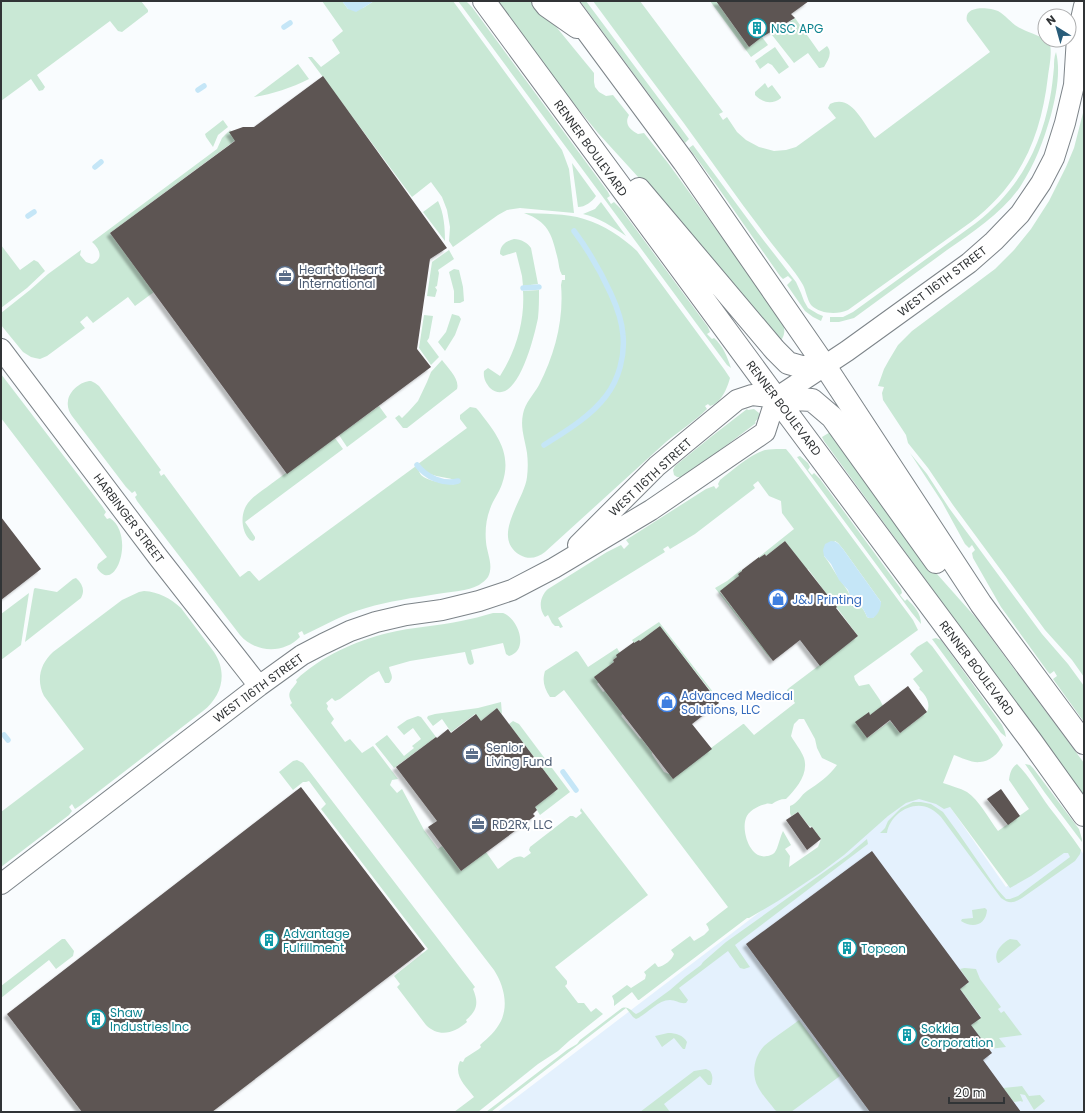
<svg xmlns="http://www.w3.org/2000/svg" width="1085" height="1113" font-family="Poppins,sans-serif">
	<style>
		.built { fill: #e4f1fd }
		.green { fill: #c9e8d5; fill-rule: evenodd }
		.water { fill: #c5e6f7 }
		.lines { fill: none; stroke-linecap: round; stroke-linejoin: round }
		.stream { stroke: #c5e6f7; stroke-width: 5.5 }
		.building { fill: #5d5453; filter: url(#shadow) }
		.minor-casing { stroke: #7d8489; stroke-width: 22 }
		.major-casing { stroke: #7d8489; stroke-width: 24 }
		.minor { stroke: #fff; stroke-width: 20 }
		.major { stroke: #fff; stroke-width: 22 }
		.labels { text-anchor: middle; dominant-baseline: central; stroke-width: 4; stroke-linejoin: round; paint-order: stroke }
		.culture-label { font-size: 12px; fill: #0d838f; stroke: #fff; text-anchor: start }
		.street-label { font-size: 12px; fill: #313436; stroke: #fff }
		.service-label { font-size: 12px; fill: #4e5e75; stroke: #fff; text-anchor: start }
		.shop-label { font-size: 12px; fill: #366cbe; stroke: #fff; text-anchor: start }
	</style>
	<defs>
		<filter id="shadow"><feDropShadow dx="-3.5" dy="3.5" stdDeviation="1" flood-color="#0004"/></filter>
	</defs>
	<rect width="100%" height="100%" fill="#f9fcfe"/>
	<path class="built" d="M932 781 1006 887 1072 838 1084 855V1112H497Z"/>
	<path class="green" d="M1 1H141L148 10V12L122 32 118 31 110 21 37 75 45 87 43 90 39 91 31 79 1 101Z
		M322 1H342L348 9 363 8 374 1H453L562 150 569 169 574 213 520 208 507 210 498 215 453 247 449 241 450 227 447 210 442 197 431 182 412 197 308 57H312L321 67 340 53 332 40 343 31Z
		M458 1H466L472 7 608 192 610 196 607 198 611 204 614 202 621 209 708 327 710 332 707 334 712 339 714 338C723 346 727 356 731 368L727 365Z
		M496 1H535L594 73V82L595 87 599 92 606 96 613 95 629 115C624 124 630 130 638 134L644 133 668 163 779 316C783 324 787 330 782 339H780L639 178 598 133 562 89Z
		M580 1H586L689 139 685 143Z
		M593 1H640L723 112 719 114 723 120 727 117 737 132 746 140 759 147 774 151 786 150 796 147 836 118 828 108 830 104C852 93 863 124 875 138L990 52 967 21C963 5 989 7 998 11 1007 16 1012 25 1022 29 1029 33 1045 37 1049 43 1053 49 1049 68 1048 76 1041 137 1021 184 971 222L848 310C837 315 820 314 811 305 807 299 806 291 803 285 797 274 788 264 780 254 746 211 715 166 683 122 653 82 623 42 593 1Z
		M710 1H716L749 47 762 37 768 45 751 57Z
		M795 18 819 52 827 46C833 53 828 60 824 67L820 68H819L808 53 794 63 772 35Z
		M775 47 789 67 779 74 772 65 768 63 760 69 755 61Z
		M1056 52C1061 72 1056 95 1051 115 1043 142 1036 162 1020 187 1002 213 973 232 947 250 916 273 885 295 854 318L839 322H830V317H843L853 312 976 223C1018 190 1040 150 1050 98 1052 88 1053 77 1054 67 1054 62 1054 57 1056 52Z
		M298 64 309 79C291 88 273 94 254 97Z
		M765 83 768 88 772 85 781 97V98C772 105 763 103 755 95V92Z
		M1084 109V677L1072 660 1045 630 953 505 928 468 908 443 906 435 883 400 882 393 884 387 878 386 884 369 889 360 898 345 912 331 995 269 1014 250 1031 229 1049 201 1066 167 1074 148Z
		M223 120 228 127 218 135 213 147 206 137 205 134Z
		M230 130 237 139 110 233 154 292 135 306 128 297 93 323 87 316 80 322 85 328 47 356 40 359 35 358 31 357 23 352 1 325V313L30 290 48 274 81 250 80 255 86 262 92 264C104 259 100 249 92 242L217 149 222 138Z
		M693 145 758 233 796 282 801 293 804 301 808 308 818 314 823 316 821 321 813 317 805 311 787 285 792 280 788 276 783 279 780 276 717 186 689 148Z
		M572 163 596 196C592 202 585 207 578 207Z
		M438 201C444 213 445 228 445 241L423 212Z
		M601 202 626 236C613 227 598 217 583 214L595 209Z
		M524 213C543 214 566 213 584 219 604 225 622 237 637 251L724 369 730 378C727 389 721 403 710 406L708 404 705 406 707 409C695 421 679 431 666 442L545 552C537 558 529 560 520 555 490 537 525 499 527 477 528 469 528 461 527 453 525 439 520 428 523 414 525 403 534 394 539 385 555 354 564 319 561 285L562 280H565V275H562C559 270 559 265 558 260 552 235 549 222 524 213Z
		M514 239C521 239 528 243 531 248L538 284 523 286 522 276 516 252 503 256 500 254C500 245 506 241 514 239Z
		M1 245 20 270 34 260 38 262 45 271 27 288 1 308Z
		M449 250 454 259 438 270 439 273 437 286 435 287 437 290 435 297 427 296 432 262Z
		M454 269 459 270 463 287 464 301 460 303H454V291L449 272Z
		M539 290C539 299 539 308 538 318 535 333 517 411 490 388 486 383 483 378 484 371L488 368 500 376C516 351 525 321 523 291Z
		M452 314 459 316 461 319 455 335 445 351 438 342 446 332Z
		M424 315 433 316 429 338 427 341 439 357 431 365 419 348Z
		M442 360C448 368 460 379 457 389L407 428H403L395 418 399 415 402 418 409 411 418 401 427 382 431 372Z
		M1 374 102 506 106 512 104 515 107 519 110 518C136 536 115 596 97 568L98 564 107 557 1 418Z
		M91 381 95 383 99 386 161 470 159 472 161 476 164 474 240 577 248 571H250L259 581 416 466C418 469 419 472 421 475 427 481 448 485 456 484L458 482V481C443 475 429 479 418 464L467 428 460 419V415L470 407 476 408 478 410C496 433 513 453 502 484 499 493 493 500 490 509 486 519 485 531 486 542 487 554 494 565 488 577 486 580 482 583 479 585 468 591 450 592 437 594 413 598 389 601 366 608 344 614 325 625 304 635L302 631 298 633 300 637C284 654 255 653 240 635L137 501 135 497 137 495 135 491 132 493 126 487 72 416C69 412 67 407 68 401 69 391 81 381 91 381Z
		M379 406 387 417 347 447 339 435Z
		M747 409 748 410 754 409 759 413 760 416 755 422 756 423 703 463 682 477H677L674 475 673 470 675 466 712 436Z
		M832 431 922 555 937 574 977 619 1084 763V796L824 441 822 437Z
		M335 438 343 449 245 522 255 537V539L253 541 250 540C242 532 240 517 246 506 251 497 262 491 271 484 292 468 314 453 335 438Z
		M780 449H786L791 455 913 620 918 630 854 676 855 680 859 686 869 684 880 700 883 706 870 715 869 713 867 738 890 721 900 733 927 712C931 703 926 695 919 689L920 688 913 679 923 671 910 654 917 647 927 641 932 646 998 736 1003 745C999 753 989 762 980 762 972 763 962 758 954 755L943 783C951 786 960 788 967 792 979 800 989 819 998 831L1029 809 1009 780C1010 773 1011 768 1017 764 1030 777 1039 793 1049 807 1060 821 1071 835 1081 850L1080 854 1075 861 1022 898C1014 903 1009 904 1001 898L941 817C938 814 935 811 931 809 913 799 890 814 887 833H880L885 828 888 821 901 808 913 802H921L931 804 943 812 959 834 997 889 1006 899H1010L1018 896 1070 857 1068 853H1064L1031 876 1010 888 950 807 944 809 936 804 919 799 906 803 888 816 844 855 820 873 778 901 749 918H747L639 1000H638L632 992 614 1006V1001L612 996 627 985 631 988 645 979 646 975 644 972 655 963 658 967C664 966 672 960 674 954L671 950 690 936 694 941 704 935 709 930 708 927 706 924 728 907 564 690 555 697H550C544 688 542 681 545 671L576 651 578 652 588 667 617 648 620 653 617 657 613 660 614 662 595 677 599 682 597 684 603 692 605 691 623 714 621 716 640 739 641 738 652 752V754L653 756 664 772 669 774 711 748 743 724H744L754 735 795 703 787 692V690L789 688 858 636 808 569 807 570 785 541 766 556 765 554 759 558V557L794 529 782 513 781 501 769 496 758 481 753 485 755 488 695 534 670 549 668 546 663 549 665 552 558 618 563 627 560 628 559 626H555L552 623 548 615 545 617C538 608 540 596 548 589L607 552 621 545 624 549 629 544 626 540 706 489 714 486 716 489 719 486 718 484 720 480C733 470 749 455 765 450 770 449 775 449 780 449ZM835 541 838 543 843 549 881 602 873 618H869L867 617C864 609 859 602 851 598 847 588 842 583 836 574 832 568 829 562 824 556ZM799 719H804L815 739 817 748 822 758 837 765C829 776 818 784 807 791 801 795 798 803 790 806V813L791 816 798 812 809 826 812 827 821 839 818 847 789 867 790 856 785 849 791 845 783 831C780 837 778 848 775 852 774 854 769 856 767 856 750 860 741 831 746 818 748 811 759 805 766 804 768 803 770 804 772 804 776 801 780 799 786 799 796 789 809 774 804 758 801 750 795 743 791 736L794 724Z
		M910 453 927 474 949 508 1042 634 1068 664 1084 686V722L1053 679 1057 676 1054 671 1050 674 1048 672 1001 607 973 558 972 553 975 550 972 545 969 548 965 544 942 502Z
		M800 456 808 463 810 467 808 470 812 475 814 473 820 479 901 589 902 593 900 595 905 601 907 599C914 606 921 613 921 624L912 613 797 457Z
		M741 570 742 571 738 574 739 576 720 592 773 660 768 656 715 588 727 581Z
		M76 578C83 584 85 591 81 598L25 642 34 589 35 588 57 592 73 579Z
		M144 591C159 592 170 598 181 608L214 652C228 673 222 696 203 711L81 805 75 809 72 804 69 807 72 811 69 815 1 867V812L84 749 44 696C36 680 40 664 53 652L122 600 139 592Z
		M29 593 21 645 1 660V614Z
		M493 613C496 613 500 613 503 613 518 618 530 650 509 656L506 654 503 643 471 650 474 662 473 664 470 665 468 663 465 652 410 661 389 667C390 673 395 677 389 683H385L379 671 370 676 340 699 335 701 332 698 326 703 328 706 327 709 334 719 331 723 345 742 350 739 362 753 373 746 398 779 392 780 390 785 397 793 402 789 424 830 438 849 442 846 461 871 486 852 498 869C505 865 516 852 524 858L531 853 529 850 530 847 570 816H573L576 818 582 813 580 811 581 808 648 895 555 967 567 981V984L565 986 578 1003H584L591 1012 596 1008 603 1014 569 1041 558 1051 538 1064 478 1112H454L474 1097C466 1086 453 1076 460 1061L463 1062 465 1058 479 1049 481 1047 480 1045C488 1038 496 1031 501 1021 509 1004 503 984 494 970L290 705 292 703C286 692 291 691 297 682L296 680C321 656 356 641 388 633 412 627 437 626 461 621 472 619 482 616 493 613Z
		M659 622 720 701 719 702 660 626 640 641 639 640 634 643 632 640Z
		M936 638 941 640 1002 725 1005 732 1006 737 1001 733 932 639Z
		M501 702 502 714 497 708 481 721 475 714 451 732 442 719 433 726 427 718 428 716 435 714 478 708Z
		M418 716 421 717 436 737 394 768 375 744 387 735 404 756 414 748 412 746 421 739 413 728 404 735 397 727 407 720Z
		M513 721 519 724 570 792 540 815 535 807 558 789 509 724Z
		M297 760 303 763 475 987 473 989C479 1003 477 1011 466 1020L467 1022C455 1033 439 1038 426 1025L397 987 400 984 394 976 428 949 321 809 326 804 309 781 306 782H303L293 790 279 772 293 761Z
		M1025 764 1030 765 1033 768 1079 829 1082 839V842L1045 793Z
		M867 839 868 844 735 945 750 967 744 969 740 968 728 951 679 988 688 1000 686 1003C680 1004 676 1000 670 1000 657 1000 648 1014 636 1019L633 1017 626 1008 491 1112H486L567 1050 577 1044 580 1040 622 1008C629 1006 631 1011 636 1014L640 1012 670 990 685 977 701 965 703 962 726 942 848 855Z
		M985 908 987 910C986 925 973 929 961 921L962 919 973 918 972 910Z
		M62 939H65L74 951 73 956 56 969 49 960 1 998V986Z
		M1010 939 1017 940 1021 945 999 963H998C992 953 1002 943 1010 939Z
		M964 968H965L976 969 980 979 1001 1007 998 1009 1001 1013 1004 1011 1022 1035 999 1038 1006 1047 989 1049 971 1025 981 1017 960 989 969 982 960 969Z
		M799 1020 840 1076 791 1112H778L775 1110C770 1103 762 1095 758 1087 751 1074 754 1057 764 1046 774 1037 788 1029 799 1020Z
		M668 1033C676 1033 683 1035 687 1042L685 1049H683L674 1038 662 1047 655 1036Z
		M706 1069 710 1071C713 1075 713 1080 711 1085H708L700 1076 664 1104 670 1112H640L694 1071Z
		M1022 1086 1029 1096 1040 1095 1045 1101 1034 1110 1025 1095 1020 1094 1023 1101 1022 1102 1021 1101 1014 1102 1003 1088Z"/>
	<path class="water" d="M342 1H374L363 8 356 12 348 9Z
		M831 541C837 541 839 544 843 549L881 602C881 608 878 615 873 618H869L867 617C864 609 859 602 851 599L848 590 839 580 831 564 824 556 823 550 825 544Z"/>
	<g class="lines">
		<path class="stream" d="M284 27 290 23
			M198 90 204 86
			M95 167 101 162
			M28 216 34 212
			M523 288 539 287
			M544 445C566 431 590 417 606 396 619 379 625 356 623 335 622 321 617 307 611 294 601 272 589 251 574 231
			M417 465C426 477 443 485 458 481
			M4 735 8 740
			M563 772 576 790"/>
	</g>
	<path class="building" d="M716 1H809L791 14 795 18 762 37 749 47Z
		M323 76 447 248 430 259 417 349 431 367 287 474 110 233 235 141 229 132 243 127H254Z
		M1 517 41 569 1 600Z
		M785 541 837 607 836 608 858 636 820 666 800 640 773 661 720 591 739 576 738 574 742 571V570L759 557V558L765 554 766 556Z
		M660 626 719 703 692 724 712 749 673 779 594 677 614 662 613 660 617 657 616 655 634 642V643L639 640 640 641Z
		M908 686 927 712 900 733 890 720 867 738 855 722 869 712 870 715Z
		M497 708 558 789 535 807 537 810 533 814 535 816 461 871 428 827 437 821 396 767 436 737 437 738 448 729 451 733 476 714 481 721Z
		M301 787 425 949 212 1112H82L7 1014Z
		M1001 789 1020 816 1008 825 987 799Z
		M798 812 810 828 812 827 821 839 807 850 786 820Z
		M872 851 969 982 960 989 981 1018 971 1025 992 1053 983 1060 1021 1112H870L746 944Z"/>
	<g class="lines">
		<defs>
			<path id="minor" d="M1 349 158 557 259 686
				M578 545 657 466 737 400 752 395 776 398
				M1 884 259 686 302 655 323 644 350 631 376 622 406 615 442 610 479 601 512 590 554 568 651 510 765 432 776 398 847 351 969 263 994 241 1020 214 1041 183 1054 158 1065 123 1074 85 1077 37 1084 6"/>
			<path id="major" d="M484 1 776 398 1031 741 1084 815
				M543 1 547 6 577 27
				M565 1 684 162 825 366 981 604 1084 743
				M639 189 775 350 788 363 802 367 825 366
				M776 398 812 400 832 417 936 562"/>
		</defs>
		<use href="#minor" class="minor-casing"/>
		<use href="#major" class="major-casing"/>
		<use href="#minor" class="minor"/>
		<use href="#major" class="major"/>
	</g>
	<defs>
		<symbol id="building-ring" viewBox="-11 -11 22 22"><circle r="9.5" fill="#fff" stroke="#0f9aa8" stroke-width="1.5"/><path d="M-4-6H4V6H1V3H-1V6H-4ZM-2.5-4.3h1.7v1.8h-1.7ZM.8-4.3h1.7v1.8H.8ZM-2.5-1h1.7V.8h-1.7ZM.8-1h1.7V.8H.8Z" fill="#0f9aa8"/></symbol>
		<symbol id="office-ring" viewBox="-11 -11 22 22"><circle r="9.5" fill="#fff" stroke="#5c6f8a" stroke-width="1.5"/><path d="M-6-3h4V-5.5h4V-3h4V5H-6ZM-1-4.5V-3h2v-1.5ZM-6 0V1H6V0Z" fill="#5c6f8a"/></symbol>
		<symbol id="shop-ring" viewBox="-11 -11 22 22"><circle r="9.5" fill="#fff" stroke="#3f7fe0" stroke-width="1.5"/><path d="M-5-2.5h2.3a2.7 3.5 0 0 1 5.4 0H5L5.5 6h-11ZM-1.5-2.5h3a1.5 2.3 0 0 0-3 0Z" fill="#3f7fe0"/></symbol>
	</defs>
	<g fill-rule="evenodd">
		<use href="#building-ring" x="746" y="17" width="22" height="22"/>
		<use href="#office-ring" x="274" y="265" width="22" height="22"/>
		<use href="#shop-ring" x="767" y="588" width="22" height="22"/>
		<use href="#shop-ring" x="656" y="691" width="22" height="22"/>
		<use href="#office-ring" x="461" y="743" width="22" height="22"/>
		<use href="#office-ring" x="467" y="813" width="22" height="22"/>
		<use href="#building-ring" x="258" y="929" width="22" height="22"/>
		<use href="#building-ring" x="836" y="937" width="22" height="22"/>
		<use href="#building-ring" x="85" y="1008" width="22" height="22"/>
		<use href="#building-ring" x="896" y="1024" width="22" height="22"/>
	</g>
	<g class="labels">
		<g class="culture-label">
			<text x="771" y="28">NSC APG</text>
			<text x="283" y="933">Advantage<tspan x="283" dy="14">Fulfillment</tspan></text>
			<text x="861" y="948">Topcon</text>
			<text x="110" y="1012">Shaw<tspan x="110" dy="14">Industries Inc</tspan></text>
			<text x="921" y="1028">Sokkia<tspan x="921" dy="14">Corporation</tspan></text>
		</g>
		<g class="street-label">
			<text transform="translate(591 148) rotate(54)">RENNER BOULEVARD</text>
			<text transform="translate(942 281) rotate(-37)">WEST 116TH STREET</text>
			<text transform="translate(784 408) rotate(53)">RENNER BOULEVARD</text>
			<text transform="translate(650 477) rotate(-43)">WEST 116TH STREET</text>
			<text transform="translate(129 518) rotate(53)">HARBINGER STREET</text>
			<text transform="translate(977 668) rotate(53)">RENNER BOULEVARD</text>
			<text transform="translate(258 688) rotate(-36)">WEST 116TH STREET</text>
		</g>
		<g class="service-label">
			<text x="299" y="269">Heart to Heart<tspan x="299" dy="14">International</tspan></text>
			<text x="486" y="747">Senior<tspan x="486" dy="14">Living Fund</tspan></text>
			<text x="492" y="824">RD2Rx, LLC</text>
		</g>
		<g class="shop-label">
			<text x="792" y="599">J&amp;J Printing</text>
			<text x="681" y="695">Advanced Medical<tspan x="681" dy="14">Solutions, LLC</tspan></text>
		</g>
	</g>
	<rect width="1085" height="1113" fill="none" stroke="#313436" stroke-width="4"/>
	<g transform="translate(1057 28) rotate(323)"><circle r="19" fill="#ffffff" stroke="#adaeaf"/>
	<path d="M0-3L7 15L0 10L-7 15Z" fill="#285c79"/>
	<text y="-6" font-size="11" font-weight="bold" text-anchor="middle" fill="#313436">N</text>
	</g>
	<path d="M949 1097v6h55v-6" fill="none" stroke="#313436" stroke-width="2"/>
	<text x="955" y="1097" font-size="12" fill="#313436" stroke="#ffffff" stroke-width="3" paint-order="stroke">20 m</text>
</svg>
